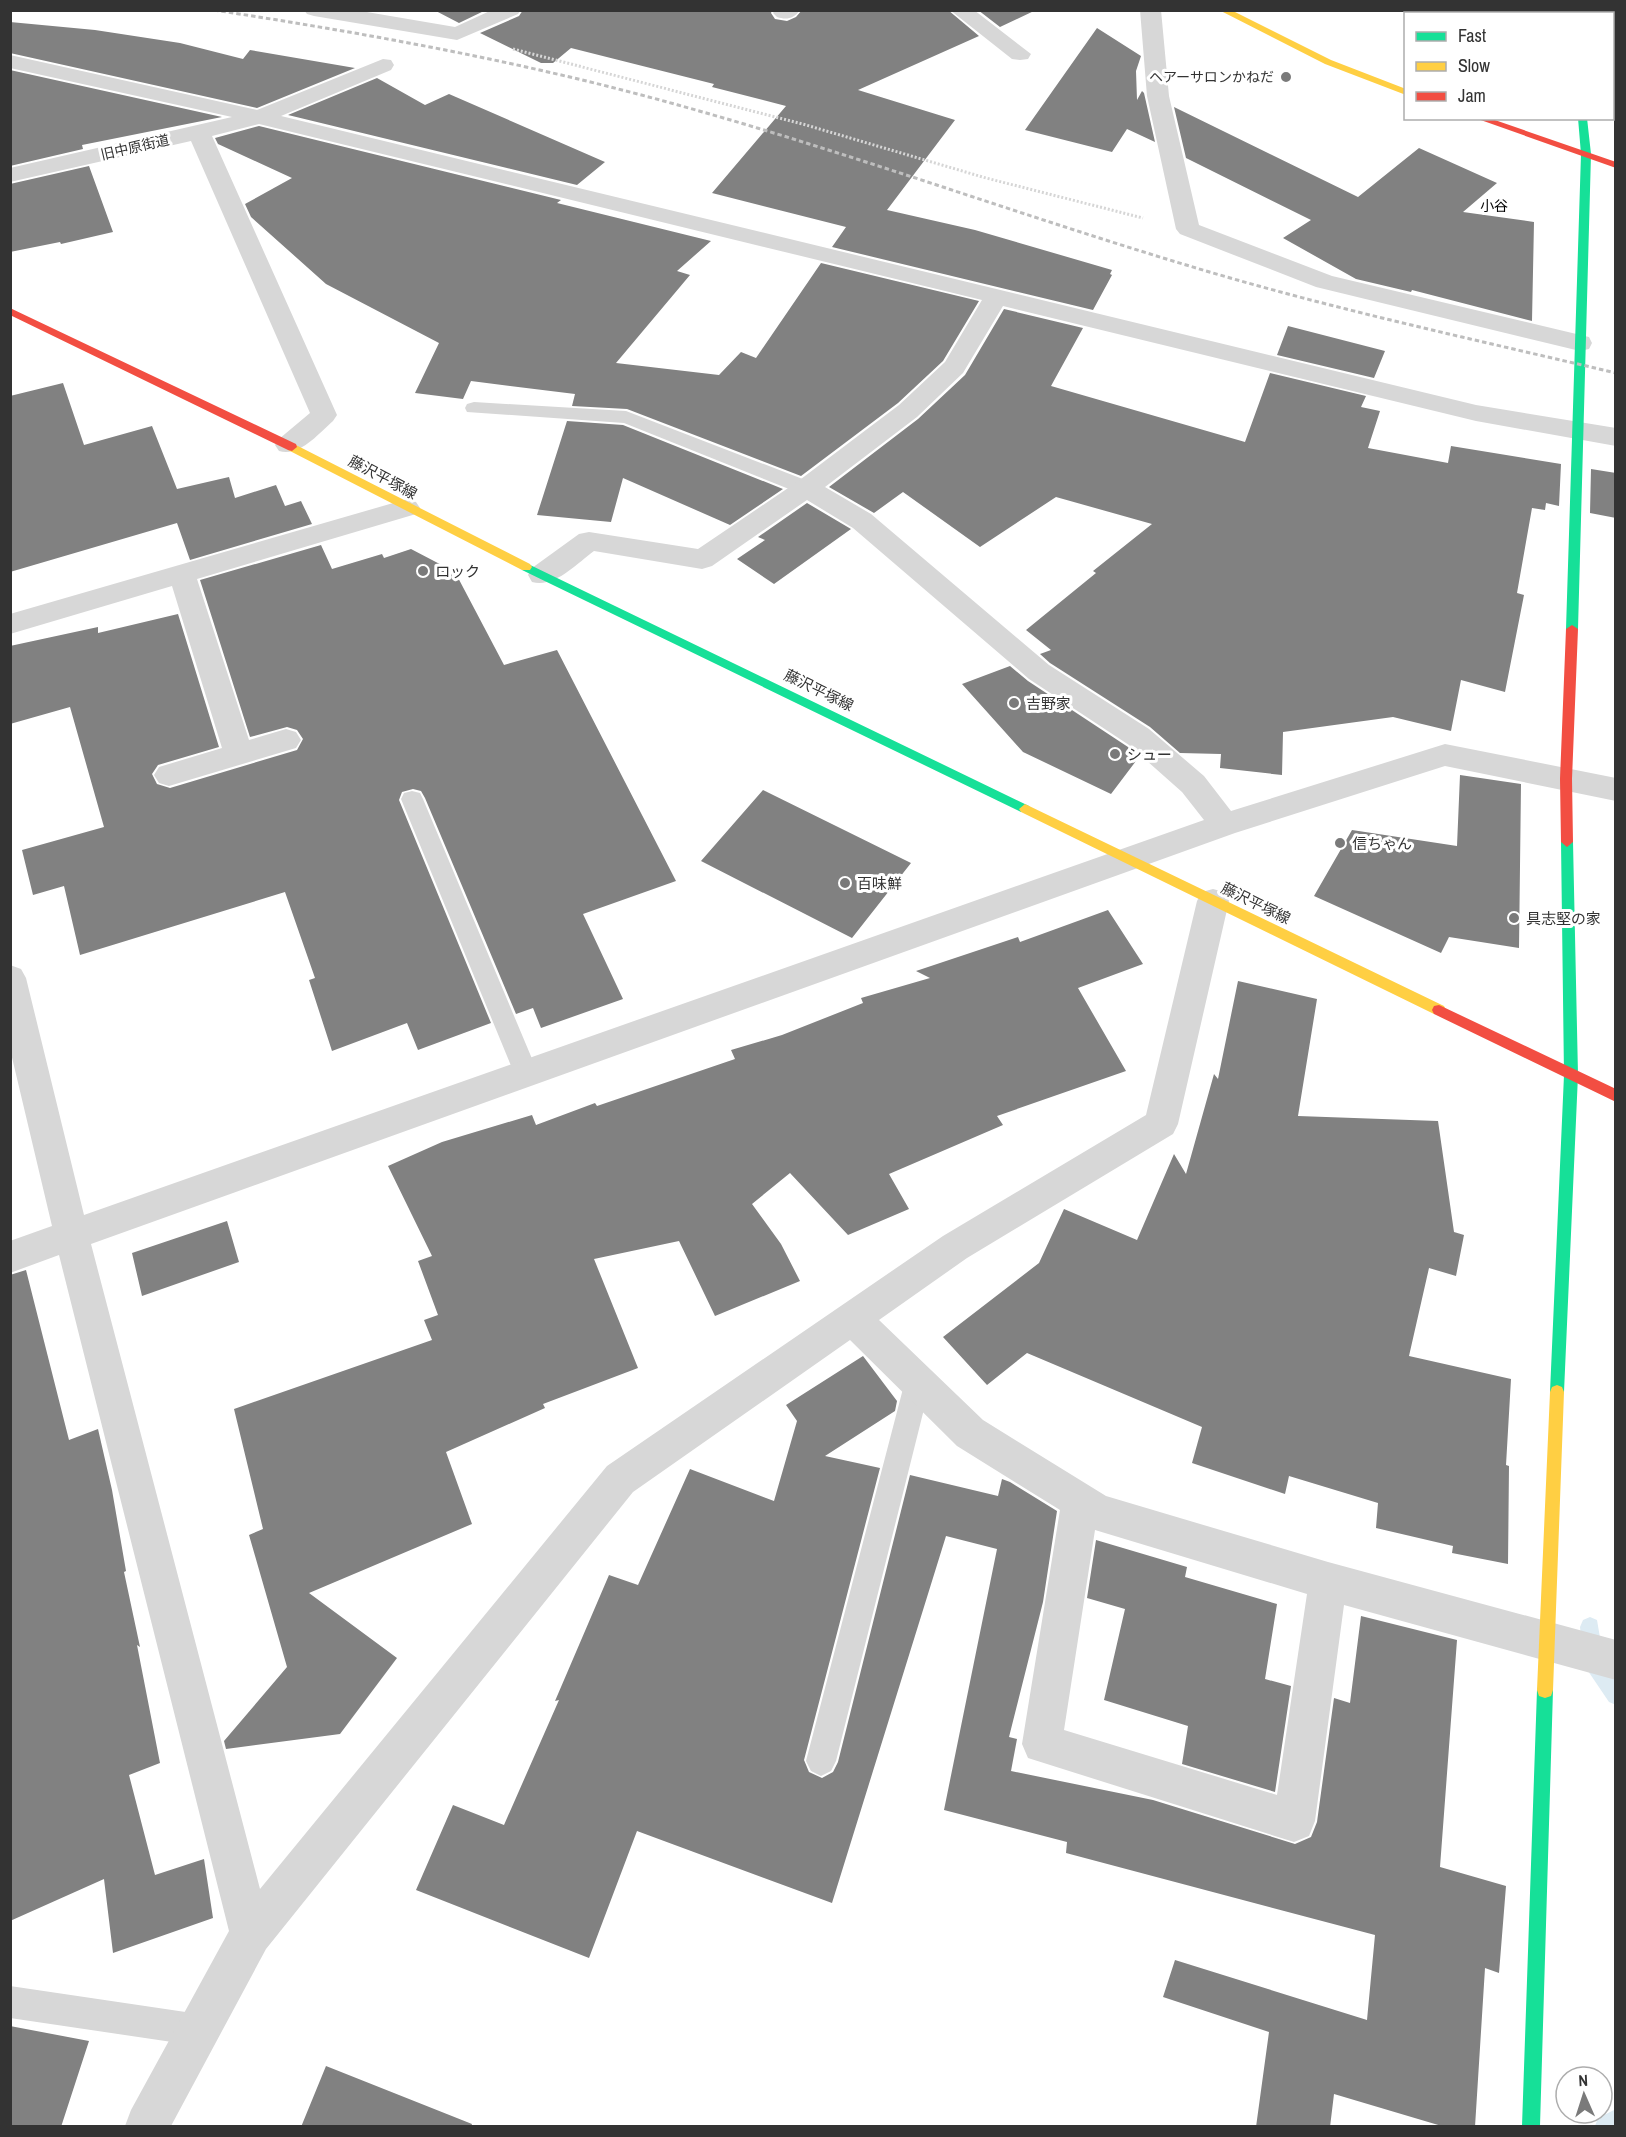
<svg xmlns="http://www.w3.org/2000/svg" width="1626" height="2137" font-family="'Archivo Narrow','Noto Sans JP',sans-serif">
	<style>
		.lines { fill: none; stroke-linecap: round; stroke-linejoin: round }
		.stream { fill: #ddebf3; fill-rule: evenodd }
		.building { fill: #818181 }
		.path { stroke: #d6d6d6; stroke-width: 3; stroke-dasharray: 2 2; stroke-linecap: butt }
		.lane { fill: #d7d7d7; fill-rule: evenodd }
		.street { fill: #d7d7d7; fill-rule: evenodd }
		.fast { fill: #16e098; fill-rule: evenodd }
		.slow { fill: #ffcf43; fill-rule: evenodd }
		.jam { fill: #f24e42; fill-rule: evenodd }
		.rail { stroke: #bebebe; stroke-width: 3; stroke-dasharray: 4.5 3; stroke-linecap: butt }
		.poi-dot { fill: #7a7a7a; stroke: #fff; stroke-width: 2 }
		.labels { text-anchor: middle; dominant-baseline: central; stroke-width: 6; stroke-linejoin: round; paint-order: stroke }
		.far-poi-label { font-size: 14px; fill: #333; stroke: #fff; text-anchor: end }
		.far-street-label { font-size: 14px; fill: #333; stroke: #fff }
		.far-neighbourhood-label { font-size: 14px; fill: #000; stroke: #fff }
		.street-label { font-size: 15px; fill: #333; stroke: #fff }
		.poi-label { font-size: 15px; fill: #333; stroke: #fff; text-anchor: start }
	</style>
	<rect width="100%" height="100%" fill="#fff"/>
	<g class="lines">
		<path class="stream" d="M1590 1617 1597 1620 1604 1661 1616 1678V1705L1609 1702 1584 1665 1580 1627 1583 1620Z
			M1616 2109V2126H1595L1598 2118Z"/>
	</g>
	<path class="building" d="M434 10H486L459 23Z
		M523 10H772L771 13 775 19 787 21 796 17 802 10H948L979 36 858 90 955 120 887 210 975 230 1112 270 1110 274 1112 275 1093 310 832 247 846 227 712 193 786 106 712 87 714 84 571 48 553 63H541L480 33 519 16Z
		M978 10H1036L1000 27Z
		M10 22 95 30 180 43 243 59 250 50 355 68 257 108 10 53Z
		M1097 28 1141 56 1136 71 1137 100 1142 91 1144 93 1155 142 1127 129 1112 152 1025 130Z
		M10 70 222 117 82 145 83 149 10 166Z
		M377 78 425 105 449 94 605 162 577 185 288 115Z
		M1174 107 1358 197 1419 148 1497 183 1463 212 1534 222 1532 321 1412 290 1411 292 1356 279 1283 238 1311 220 1186 158Z
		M259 126 561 200 557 203 711 241 677 271 690 275 616 363 719 375 741 352 756 358 821 263 979 301 943 361 898 403 801 476 627 409 572 406 575 394 471 381 463 399 415 393 439 343 326 284 251 217 245 204 292 178 218 144 215 138Z
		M89 166 113 232 61 244 60 242 10 252V184Z
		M1004 309 1083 328 1051 386 1245 442 1270 373 1366 396 1361 407 1380 411 1368 448 1448 463 1451 446 1561 464 1559 506 1546 503 1545 510 1532 508 1517 593 1524 595 1505 692 1461 680 1451 731 1393 717 1283 732 1282 775 1220 768 1221 754 1180 753 1150 727 1050 663 1040 654 1051 650 1026 630 1096 573 1093 571 1152 524 1056 497 980 547 903 492 874 513 829 487 918 419 965 375Z
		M1288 326 1385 351 1374 378 1277 355Z
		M63 383 84 445 152 426 177 489 229 477 235 498 276 485 285 506 301 501 312 524 190 560 177 523 10 572V396Z
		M567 421 623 425 783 489 730 525 623 478 611 522 537 515Z
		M1591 469 1616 473V518L1590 513Z
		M807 503 851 529 774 584 737 559 765 540 758 537Z
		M321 545 332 569 382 554 384 558 411 549 455 572 504 665 557 650 676 881 583 914 623 999 541 1028 533 1008 516 1014 425 798 421 791 413 789 402 792 399 800 491 1023 418 1050 407 1023 332 1051 309 980 315 978 285 892 80 955 64 886 33 895 22 850 104 827 70 707 10 724V646L98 627V633L178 614 219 747 158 765 152 774 157 784 170 788 297 750 303 739 297 730 287 727 250 737 200 580Z
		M1010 666 1028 681 1128 747 1139 757 1111 794 1023 752 962 684Z
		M1460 775 1521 784 1519 948 1449 937 1441 953 1314 896 1352 830 1457 846Z
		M763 790 911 863 852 938 701 861Z
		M1108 910 1143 964 1078 988 1126 1071 997 1116 1003 1125 889 1174 909 1209 848 1235 790 1173 752 1204 781 1244 800 1281 715 1316 679 1241 594 1259 638 1368 543 1404 545 1408 446 1452 472 1524 309 1593 397 1658 340 1734 226 1749 224 1741 287 1667 249 1535 263 1529 234 1409 432 1340 424 1320 438 1315 418 1261 432 1256 388 1166 442 1142 532 1115 536 1125 595 1103 597 1106 735 1059 731 1050 782 1035 863 1003 861 998 930 978 916 971 1018 937 1020 942Z
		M1238 981 1317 999 1298 1116 1438 1121 1454 1232 1464 1235 1456 1276 1429 1268 1409 1356 1511 1379 1506 1465 1509 1466 1508 1564 1452 1553 1453 1546 1376 1528 1378 1503 1289 1476 1285 1494 1192 1463 1202 1427 1027 1353 987 1385 943 1337 1039 1263 1064 1209 1137 1240 1174 1154 1186 1174 1214 1074 1218 1079Z
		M227 1221 239 1262 142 1296 132 1253Z
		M26 1270 69 1440 98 1429 112 1490 126 1571 124 1572 140 1647 137 1645 160 1763 129 1775 155 1875 204 1859 213 1918 113 1953 104 1879 10 1921V1275Z
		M863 1356 897 1401 895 1411 825 1456 880 1468 804 1760 809 1772 822 1778 833 1772 838 1762 910 1475 998 1496 1002 1479 1010 1482 1057 1511 1043 1602 1009 1737 1017 1739 1011 1771 1153 1800 1295 1844 1311 1837 1317 1822 1334 1698 1350 1703 1361 1616 1457 1640 1440 1867 1506 1886 1499 1973 1485 1968 1475 2127H1445L1334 2094 1330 2127H1256L1269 2032 1163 1997 1175 1960 1367 2020 1375 1935 1066 1853 1067 1842 944 1810 997 1549 946 1536 832 1903 637 1831 589 1958 416 1890 453 1805 504 1825 559 1700 555 1701 609 1575 638 1585 690 1469 774 1501 797 1421 786 1405Z
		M1096 1540 1187 1567 1185 1577 1277 1604 1265 1679 1291 1686 1275 1792 1182 1764 1188 1726 1104 1700 1125 1609 1087 1598Z
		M10 2026 89 2041 61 2127H10Z
		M326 2066 472 2124 471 2127H301Z"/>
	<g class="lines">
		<path class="path" d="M513 49 806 125 986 178 1143 218"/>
		<path class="lane" d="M474 402 626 411 813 483 816 488 813 493 806 495 799 493 624 423 467 412 465 408 467 404Z
			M412 791 420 793 423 799 538 1073 534 1080 526 1083 518 1080 514 1073 401 799 404 793Z
			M918 1369 927 1372 931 1381 836 1761 831 1771 821 1776 811 1771 806 1761 905 1381 909 1372Z
			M10 1986 199 2014 210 2019 215 2030 210 2041 199 2046 10 2018Z"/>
		<path class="street" d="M304 10H355L455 27 492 10H521L518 14 457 40 314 16 307 14Z
			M775 10H800C794 19 786 20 777 17L773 13Z
			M950 10H974L1031 54 1028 59 1020 60 1012 59Z
			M1140 10H1161L1169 96 1199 225 1332 276 1589 337 1592 343 1589 349 1580 351 1316 287 1180 234 1176 229 1147 96Z
			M1466 10H1492L1494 14H1468Z
			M1573 10H1595V14H1573Z
			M1612 14 1616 15V27L1612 26Z
			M10 55 257 110 383 59 391 60 394 65 391 70 281 116 1476 405 1616 428V446L1476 421 1003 306 963 373 917 417 825 487 871 514 1049 665 1149 729 1204 776 1231 811 1445 744 1616 778V801L1445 766 1235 833 91 1244 260 1889 607 1466 943 1236 1146 1115 1197 901 1202 892 1213 889 1224 892 1229 901 1178 1124 1173 1134 967 1258 879 1320 983 1420 1106 1496 1328 1562 1616 1640V1680L1344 1605 1315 1821 1309 1836 1294 1842 1028 1758 1022 1744 1060 1510 957 1446 850 1340 633 1492 266 1949 171 2126H125L131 2110 229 1931 59 1255 10 1273V1241L52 1226 10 1049V965L21 969 26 978 84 1215 1204 820 1182 792 1129 745 1029 679 853 528 807 500 712 566 702 569 594 551C576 564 555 588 532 582L528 575 532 568 579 534 589 532 698 549 797 482 899 405 945 362 982 300 259 124 212 136 337 415 333 421C318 434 300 457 279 451L275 445 279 439 310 413 191 141 10 182V168L232 117 10 68ZM1095 1530 1307 1594 1277 1795 1064 1730Z
			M407 499 416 502 420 508 416 514 197 579 249 740 286 729 296 732 301 740 296 748 169 786 159 783 154 775 159 767 222 748 172 586 10 634V614Z"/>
		<path class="fast" d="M1578 118H1587L1591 154 1578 629 1572 633 1566 629 1581 154Z
			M526 563 1029 806 1031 809 1029 812H1021L522 570V564Z
			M1567 837 1573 842 1578 1075 1564 1392 1562 1397 1557 1399 1552 1397 1550 1392 1564 1075 1561 842Z
			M1545 1682 1551 1684 1553 1690 1540 2126H1522L1537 1690 1539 1684Z"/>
		<path class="slow" d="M1219 10H1231L1331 60 1406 89V95L1325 64Z
			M292 443 530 564 532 567 530 570H522L288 450V444Z
			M1025 804 1444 1006 1446 1010 1444 1014H1434L1021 812 1019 809Z
			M1557 1385 1562 1387 1564 1392 1553 1690 1551 1696 1545 1698 1539 1696 1537 1690 1550 1392 1552 1387Z"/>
		<path class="jam" d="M1475 118H1489L1616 162V168Z
			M10 308 296 444 297 447 292 451 288 450 10 315Z
			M1572 625 1578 629 1572 779 1573 842 1567 847 1561 842 1560 779 1566 629Z
			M1439 1005 1616 1089V1102L1434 1014 1432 1010 1434 1006Z"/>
		<path class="rail" d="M214 10C370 34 525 62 678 105 858 155 1033 220 1213 273 1346 312 1481 341 1616 373"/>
	</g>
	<g class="poi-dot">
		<circle cx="1286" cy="77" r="6"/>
		<circle cx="423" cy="571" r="6"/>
		<circle cx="1014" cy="703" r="6"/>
		<circle cx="1115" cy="754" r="6"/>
		<circle cx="1340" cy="843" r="6"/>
		<circle cx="845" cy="883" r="6"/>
		<circle cx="1514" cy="918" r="6"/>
	</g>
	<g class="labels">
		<g class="far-poi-label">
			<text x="1274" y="77">ヘアーサロンかねだ</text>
		</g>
		<g class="far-street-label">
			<text transform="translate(135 147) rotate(-13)">旧中原街道</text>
		</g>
		<g class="far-neighbourhood-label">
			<text x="1494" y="206">小谷</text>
		</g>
		<g class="street-label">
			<text transform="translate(383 477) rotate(28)">藤沢平塚線</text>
			<text transform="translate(819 690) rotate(26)">藤沢平塚線</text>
			<text transform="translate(1256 903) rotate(26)">藤沢平塚線</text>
		</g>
		<g class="poi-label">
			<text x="435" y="571">ロック</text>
			<text x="1026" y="703">吉野家</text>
			<text x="1127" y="754">シュー</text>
			<text x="1352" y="843">信ちゃん</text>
			<text x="857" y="883">百味鮮</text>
			<text x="1526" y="918">具志堅の家</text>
		</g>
	</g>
	<rect width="1626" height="2137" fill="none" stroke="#333333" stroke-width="24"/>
	<rect x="1404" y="12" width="210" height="108" fill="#ffffff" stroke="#adadad" stroke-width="1.5"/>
	<rect x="1416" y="32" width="30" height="9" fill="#16e098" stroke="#adadad" stroke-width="1.5"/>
	<text x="1458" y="42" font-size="18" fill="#333333">Fast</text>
	<rect x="1416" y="62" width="30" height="9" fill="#ffcf43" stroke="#adadad" stroke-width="1.5"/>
	<text x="1458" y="72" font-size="18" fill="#333333">Slow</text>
	<rect x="1416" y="92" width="30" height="9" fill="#f24e42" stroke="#adadad" stroke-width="1.5"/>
	<text x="1458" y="102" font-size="18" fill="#333333">Jam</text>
	<g transform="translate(1584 2095) rotate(357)"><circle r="28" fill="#ffffff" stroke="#adadad" stroke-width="1.5"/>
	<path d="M0-4.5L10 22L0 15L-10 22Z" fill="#7a7a7a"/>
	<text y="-9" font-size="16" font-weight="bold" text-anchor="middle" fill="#333333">N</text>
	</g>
</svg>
